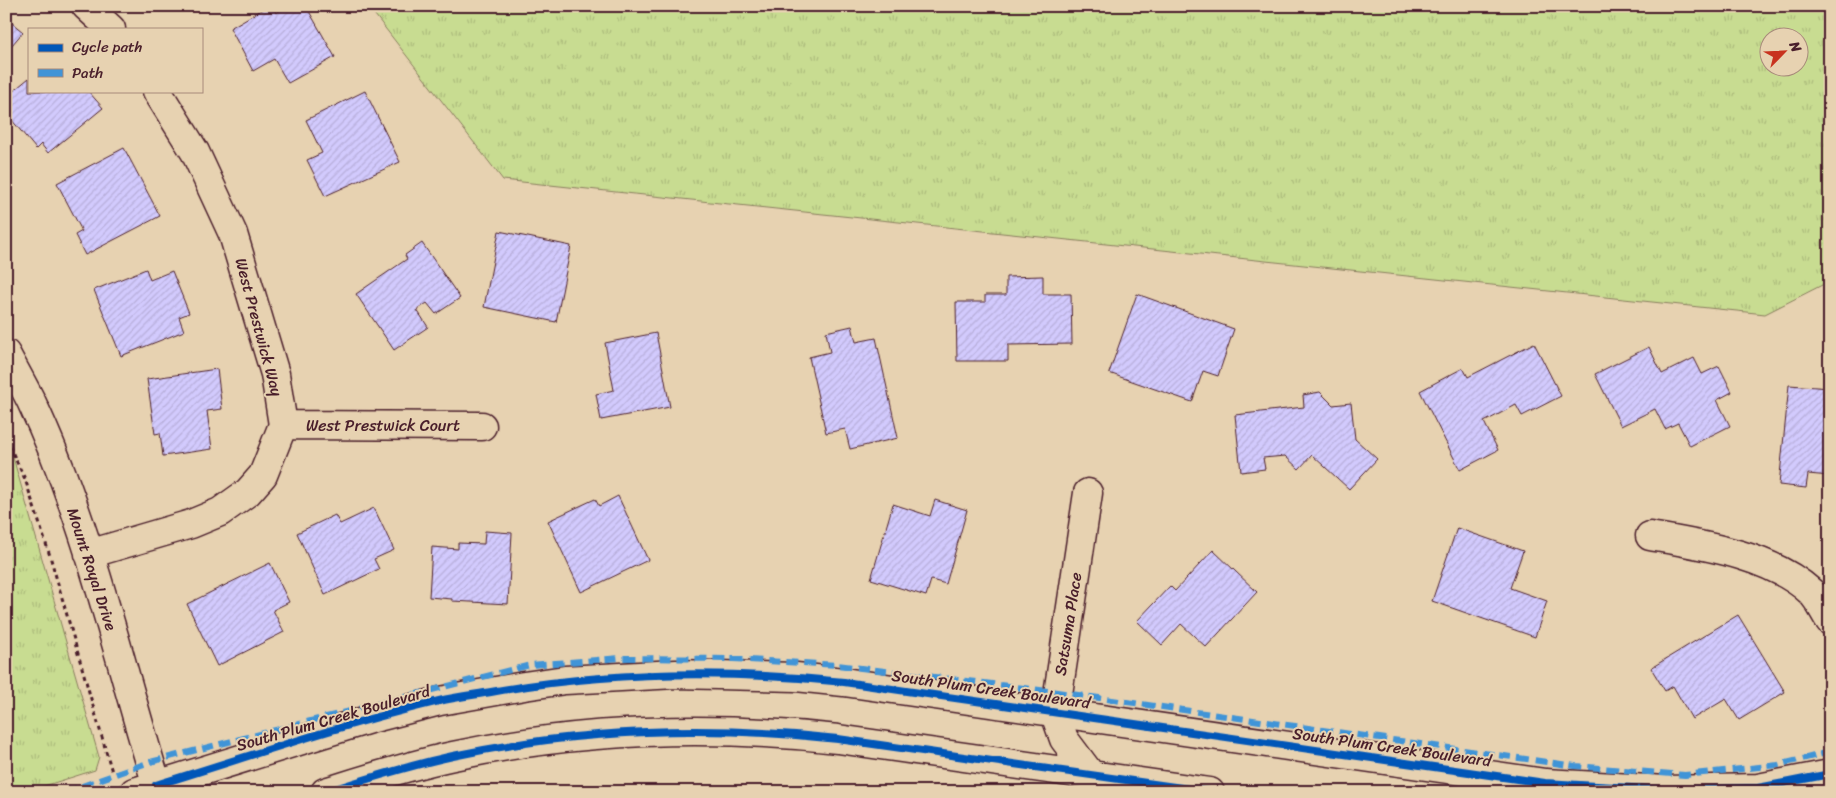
<svg xmlns="http://www.w3.org/2000/svg" width="1836" height="798" font-family="Sriracha,sans-serif">
	<style>
		.grass { fill: url(#grass-tufts); stroke: #897e5e; fill-rule: evenodd }
		.building { fill: url(#building-hatch); stroke: #4a1f2b }
		.lines { fill: none; stroke-linecap: round; stroke-linejoin: round }
		.minor-casing { stroke: #4a1f2b; stroke-width: 31 }
		.path { stroke: #4a1f2b; stroke-width: 3; stroke-dasharray: 4 4; stroke-linecap: butt }
		.minor { stroke: #e7d2b1; stroke-width: 28 }
		.quiet { stroke: #4194d7; stroke-width: 6; stroke-dasharray: 12 6; stroke-linecap: butt }
		.cycleway-casing { stroke: #e7d2b1; stroke-width: 11 }
		.cycleway { stroke: #0057b8; stroke-width: 8 }
		.labels { text-anchor: middle; dominant-baseline: central; stroke-width: 4; stroke-linejoin: round; paint-order: stroke }
		.street-label { font-size: 16px; fill: #4a1f2b; stroke: #e7d2b1 }
	</style>
	<defs>
		<pattern id="grass-tufts" width="24" height="20" patternUnits="userSpaceOnUse" patternTransform="scale(1.25)"><rect width="24" height="20" fill="#c8dc91"/><path d="M3 7l-1-3M5 7V3M7 7l1-3M15 17l-1-3M17 17v-4M19 17l1-3" fill="none" stroke="#adbc7d"/></pattern>
		<pattern id="building-hatch" width="6" height="6" patternUnits="userSpaceOnUse" patternTransform="scale(1.25)"><rect width="6" height="6" fill="#d2cafd"/><path d="M-1 1l2-2M0 6l6-6M5 7l2-2" fill="none" stroke="#b6add9"/></pattern>
	</defs>
	<rect width="100%" height="100%" fill="#e7d2b1"/>
	<filter id="ink" filterUnits="userSpaceOnUse"><feTurbulence type="fractalNoise" baseFrequency=".02" numOctaves="2"/><feDisplacementMap in="SourceGraphic" scale="10" xChannelSelector="R" yChannelSelector="G"/><feConvolveMatrix kernelMatrix="1 2 1 2 8 2 1 2 1" color-interpolation-filters="sRGB"/></filter>
	<g filter="url(#ink)">
		<path class="grass" d="M368 6H1830V281L1765 314 503 180ZM1768 38H1798V68H1768Z
			M6 433 99 757 95 770 25 792H6Z"/>
		<path class="building" d="M268 6H272L276 13 288 6H306L335 57 288 83 274 59 253 71 230 28Z
			M6 18 23 32 6 52Z
			M29 78V91H88L103 108 48 153 41 144 36 149 6 113V97Z
			M365 91 400 162 325 196 307 160 322 153 306 120Z
			M124 148 160 216 85 255 75 235 82 231 57 183Z
			M499 231 571 246 556 322 484 307Z
			M422 243 460 298 436 314 427 303 417 310 428 327 394 350 356 294 407 259 405 255Z
			M146 269 150 280 172 271 189 313 179 317 184 331 121 356 94 290Z
			M1043 276V294H1071L1072 344 1008 345V361H957L956 302H985V295H1006V277Z
			M1137 294 1234 329 1218 376 1203 371 1192 402 1109 373Z
			M852 326 856 342 876 338 898 438 850 449 845 429 826 433 809 357 830 352 826 332Z
			M656 333 670 407 601 420 596 394 614 390 605 343Z
			M1534 343 1561 396 1522 416 1516 405 1484 422 1498 450 1460 470 1420 391 1463 368 1468 377Z
			M1649 347 1662 374 1694 358 1702 374 1719 366 1732 392 1717 400 1730 426 1690 446 1678 423 1665 429 1655 409 1621 426 1595 374Z
			M217 369 222 409 207 411 212 449 163 456 160 433 155 434 147 379Z
			M1789 385 1830 388V476L1808 474 1806 488 1779 485Z
			M1320 392 1333 405 1351 403 1355 439 1377 459 1349 489 1312 455 1299 469 1285 456 1263 458 1265 469 1241 472 1235 415 1304 407 1303 395Z
			M618 496 648 560 581 592 548 521 595 499 599 506Z
			M935 500 967 510 946 584 931 580 926 596 871 579 893 504 930 516Z
			M374 508 394 550 374 559 379 569 325 595 297 533 335 515 340 524Z
			M1457 528 1523 551 1510 588 1547 601 1535 637 1432 601Z
			M485 531 512 533 508 604 452 601V599L429 597 432 547 458 549V543L484 544Z
			M1213 550 1257 592 1206 647 1181 624 1162 645 1137 621 1170 586 1175 591Z
			M270 563 289 602 273 610 284 632 217 666 187 604Z
			M1738 615 1785 692 1739 720 1726 699 1692 719 1673 686 1665 691 1651 668Z"/>
		<g class="lines">
			<defs>
				<path id="minor" d="M86 6 111 29
					M6 354C14 369 23 385 31 401 89 523 119 663 159 792
					M283 425 482 426
					M1088 493 1055 714 1064 739 1091 775
					M1650 536C1702 545 1771 555 1811 592 1819 600 1824 612 1830 621
					M89 554 191 524 220 512 248 492 263 475 283 425 275 374 233 234 195 152 157 91
					M134 792 370 719 440 701 524 686 565 680 676 674 796 677 844 682 1545 783 1666 790 1758 788 1830 774
					M325 792C367 779 410 765 453 756 580 729 709 725 838 739L1210 792"/>
			</defs>
			<use href="#minor" class="minor-casing"/>
			<path class="path" d="M6 439 25 479 50 556 112 772"/>
			<use href="#minor" class="minor"/>
			<path class="quiet" d="M65 792 150 762 530 665 622 658 733 659 837 665 1057 692 1575 766 1685 775 1778 765 1830 752"/>
			<defs>
				<path id="cycleway" d="M156 785C250 756 343 724 439 701 456 697 473 695 491 692 608 671 726 670 844 682L1545 783 1666 790 1758 788 1830 774
					M325 792C367 779 410 765 453 756 580 729 709 725 838 739L1210 792"/>
			</defs>
			<use href="#cycleway" class="cycleway-casing"/>
			<use href="#cycleway" class="cycleway"/>
		</g>
	</g>
	<g class="labels">
		<g class="street-label">
			<text transform="translate(259 327) rotate(75)">West Prestwick Way</text>
			<text x="383" y="425">West Prestwick Court</text>
			<text transform="translate(92 569) rotate(72)">Mount Royal Drive</text>
			<text transform="translate(1068 624) rotate(-81)">Satsuma Place</text>
			<text transform="translate(991 689) rotate(8)">South Plum Creek Boulevard</text>
			<text transform="translate(333 718) rotate(-16)">South Plum Creek Boulevard</text>
			<text transform="translate(1392 747) rotate(8)">South Plum Creek Boulevard</text>
		</g>
	</g>
	<rect width="1836" height="798" fill="none" stroke="#e7d2b1" stroke-width="25"/>
	<rect x="12" y="12" width="1811" height="773" fill="none" stroke="#4a1f2b" stroke-width="2" filter="url(#ink)"/>
	<rect x="28" y="28" width="175" height="65" fill="#e7d2b1" stroke="#a88a7b"/>
	<rect x="38" y="44" width="25" height="8" fill="#0057b8" stroke="#a88a7b"/>
	<text x="72" y="52" font-size="15" fill="#4a1f2b">Cycle path</text>
	<rect x="38" y="69" width="25" height="8" fill="#4194d7" stroke="#a88a7b"/>
	<text x="72" y="78" font-size="15" fill="#4a1f2b">Path</text>
	<g transform="translate(1784 52) rotate(66)"><circle r="24" fill="#e7d2b1" stroke="#a88a7b"/>
	<path d="M0-4L9 19L0 12L-9 19Z" fill="#c8321e"/>
	<text y="-8" font-size="14" font-weight="bold" text-anchor="middle" fill="#4a1f2b">N</text>
	</g>
</svg>
